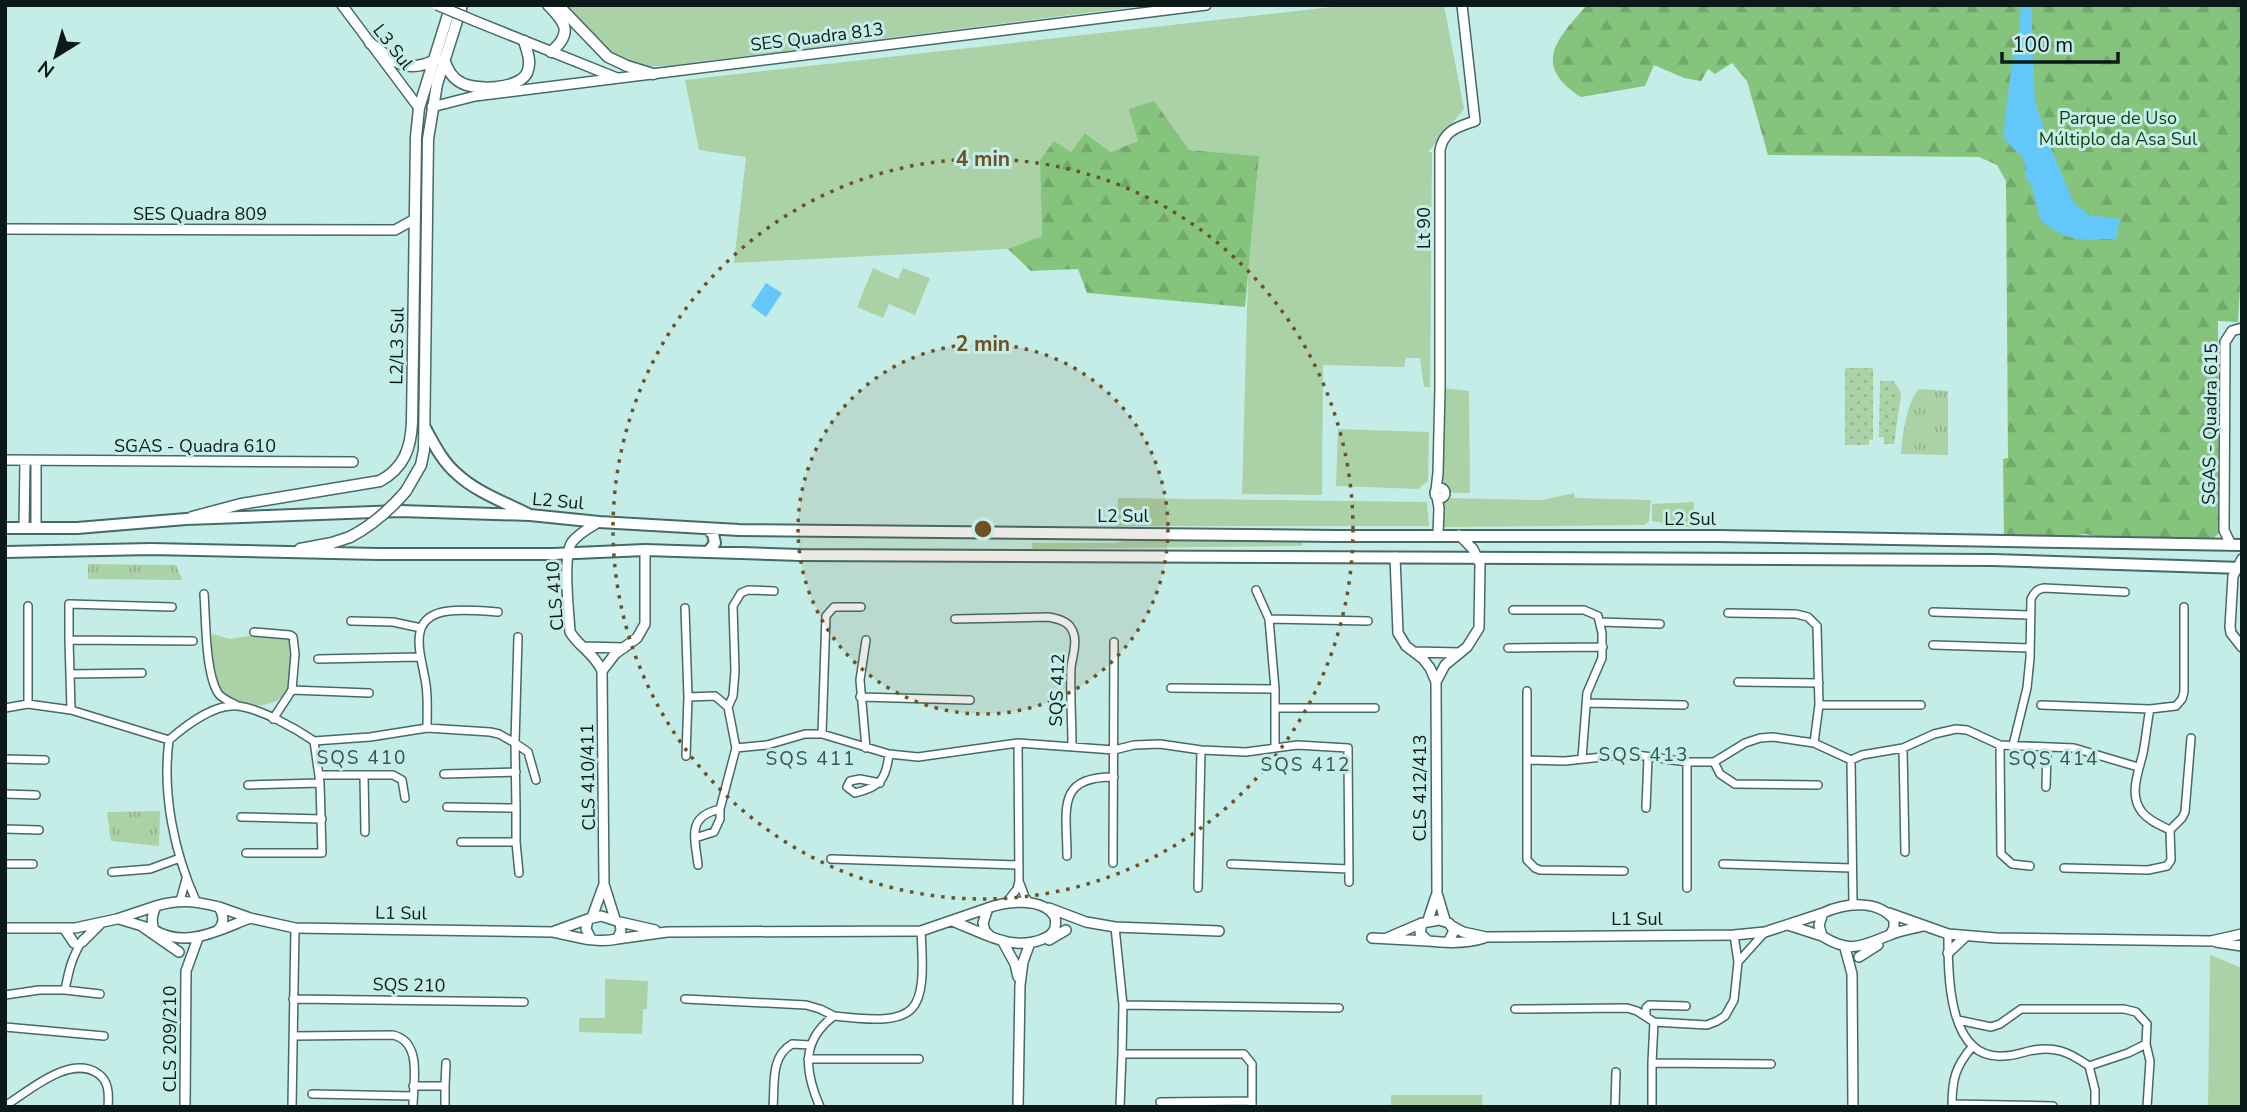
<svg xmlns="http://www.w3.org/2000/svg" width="2247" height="1112" font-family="'Nunito Sans',sans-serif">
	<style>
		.grass { fill: #abd1a6 }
		.forest { fill: url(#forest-firs) }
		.park { fill: url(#park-tufts) }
		.garden { fill: url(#garden-dots) }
		.water { fill: #63c7f9 }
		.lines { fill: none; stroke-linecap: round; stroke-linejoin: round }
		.minor-casing { stroke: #466a66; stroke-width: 10 }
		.tertiary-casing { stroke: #466a66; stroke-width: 12 }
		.secondary-casing { stroke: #466a66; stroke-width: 13 }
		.primary-casing { stroke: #466a66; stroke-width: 14 }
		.minor { stroke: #fff; stroke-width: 7 }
		.tertiary { stroke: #fff; stroke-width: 9 }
		.secondary { stroke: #fff; stroke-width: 10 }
		.primary { stroke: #fff; stroke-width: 10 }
		.tertiary-bridge-casing { stroke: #466a66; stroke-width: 12; stroke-linecap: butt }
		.secondary-bridge-casing { stroke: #466a66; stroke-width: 13; stroke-linecap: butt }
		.tertiary-bridge { stroke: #fff; stroke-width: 9 }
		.secondary-bridge { stroke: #fff; stroke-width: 10 }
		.ring { fill: none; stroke: #6f5126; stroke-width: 3.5; stroke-dasharray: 3.5 7 }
		.labels { text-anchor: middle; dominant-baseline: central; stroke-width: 6; stroke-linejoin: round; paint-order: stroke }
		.street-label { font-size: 18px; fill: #0b1a19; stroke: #c5ede8 }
		.park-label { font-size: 18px; fill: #133d0d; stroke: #c5ede8 }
		.neighbourhood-label { font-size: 19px; letter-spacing: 2px; fill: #315551; stroke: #c5ede8 }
		.centre { fill: #6f5126; stroke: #c5ede8; stroke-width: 3.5 }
		.ring-label { font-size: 21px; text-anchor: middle; font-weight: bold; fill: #6f5126; stroke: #c5ede8; stroke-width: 6; stroke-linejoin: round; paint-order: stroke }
	</style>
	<defs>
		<pattern id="forest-firs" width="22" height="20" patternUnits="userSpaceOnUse" patternTransform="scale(1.75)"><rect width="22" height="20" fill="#85c47d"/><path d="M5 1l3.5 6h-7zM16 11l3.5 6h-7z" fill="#72a86b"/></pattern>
		<pattern id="park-tufts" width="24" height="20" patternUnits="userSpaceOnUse" patternTransform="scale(1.75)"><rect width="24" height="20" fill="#abd1a6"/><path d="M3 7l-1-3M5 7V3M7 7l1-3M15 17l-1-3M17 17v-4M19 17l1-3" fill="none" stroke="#92b38e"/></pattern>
		<pattern id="garden-dots" width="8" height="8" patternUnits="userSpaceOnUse" patternTransform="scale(1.75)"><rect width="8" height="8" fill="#abd1a6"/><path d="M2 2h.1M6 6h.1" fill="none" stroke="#92b38e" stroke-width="1.8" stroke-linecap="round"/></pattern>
	</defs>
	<rect width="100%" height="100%" fill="#c5ede8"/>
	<path class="grass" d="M563 5H1149L666 66C652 66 636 67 623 61 605 53 578 20 563 5Z
		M1349 5H1444L1464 109 1428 152H1432L1430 387H1424L1420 358H1406L1404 367 1323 365 1322 495 1242 494 1248 273 1259 156 1189 150 1138 141 1111 152 1086 133 1071 152 1054 141 1040 160 1042 236 1008 249 734 263 746 157 699 150 685 80Z
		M873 268 898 279 903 268 930 278 915 315 889 304 883 318 857 307Z
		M1440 388 1469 391 1470 493H1454L1445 490 1438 473Z
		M1338 429 1429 432 1428 481 1418 489 1336 486Z
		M1574 493 1575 498 1651 500 1649 521 1644 525 1440 527 1443 499 1445 498 1542 500Z
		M1118 498 1427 502 1429 526H1116Z
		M1694 502 1693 528 1652 521V504Z
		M1139 539 1300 540 1303 545 1301 546 1033 549 1032 546V543H1112Z
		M212 634 230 639 255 635 291 637C293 652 296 673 290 686 277 715 230 709 217 683 210 668 212 650 212 634Z
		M2210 955 2242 968V1107H2208Z
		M605 979 648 981 647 1009H643L642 1034 579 1032V1018H605Z
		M1391 1095H1482V1107H1391Z"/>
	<path class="forest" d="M1587 5H2242V253L2238 322 2218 321 2219 533 2211 541 2119 540 2085 534 2052 539 2004 538 2003 459 2008 458 2006 181 1997 165 1979 157 1768 155 1747 81 1732 63 1715 74 1708 69 1701 81 1684 78 1654 65 1645 86 1581 97C1531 65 1557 39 1587 5Z
		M1154 101 1189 150 1259 156 1245 307 1087 293 1078 269 1031 271 1008 249 1042 236 1040 160 1054 141 1071 152 1085 133 1111 152 1138 141 1129 109Z"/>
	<path class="park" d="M1920 389 1948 391V455L1901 454C1902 438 1907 398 1920 389Z
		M88 564 176 565 182 580 88 579Z
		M160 811 159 846 111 841 107 812Z"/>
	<path class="garden" d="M1845 368H1873V440H1869V445H1845Z
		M1880 381H1893L1898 387 1901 394 1894 444H1884V437H1879Z"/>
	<path class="water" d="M2021 5H2031L2035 101 2049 144 2074 203 2089 215 2120 219 2116 239C2077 238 2073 245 2040 220L2032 187 2025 175 2026 166 2022 157 2003 138 2011 69 2019 36Z
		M766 283 782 293 766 317 751 306Z"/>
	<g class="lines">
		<defs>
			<path id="minor" d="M1256 590 1269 619 1275 689V747
				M204 594C206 619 205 672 218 693 221 698 230 702 236 705
				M28 606V704L71 710 70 674
				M172 607 69 604V640L193 641
				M685 608 688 697 686 756
				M1513 610H1584L1598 616 1602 633V658L1587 693 1582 758
				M1933 612 2030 615
				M1728 613 1796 614 1808 617 1817 626 1819 705 1814 743
				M955 619 1048 617C1060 619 1071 622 1074 635 1077 645 1072 657 1071 668 1070 694 1072 720 1072 746
				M1269 619 1368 621
				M351 621 393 622 421 628
				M1601 622 1660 624
				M254 632 290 635 293 637 295 654 292 690
				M518 637 515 743 528 752 536 780
				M69 640 70 674 142 673
				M1933 645 2030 648
				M1508 648 1603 647
				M318 659 419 657
				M1738 682 1819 683
				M1171 688 1275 689
				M1527 691V860L1535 868 1540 870 1624 871
				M688 697 715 696 728 707
				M860 697 970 700
				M1587 703 1684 705
				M1819 705H1921
				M2041 705 2150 709 2176 706 2182 699 2184 692V607
				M5 708 28 704
				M1276 708H1375
				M71 710 169 740
				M273 719 292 690 369 693
				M427 728C427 713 428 699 426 685 422 656 404 616 449 611 465 609 482 611 498 612
				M822 734 826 616 834 607H861
				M169 740C185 726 215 703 238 706 261 709 295 728 314 741L320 783 248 785
				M169 740C162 794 174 852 196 901
				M314 741 370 737 427 728 490 732 499 734 515 743 516 808 447 807
				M1018 743 1019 881 1025 897 1030 903
				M2000 745 2001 854 2012 864 2030 866
				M2013 745 2027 688 2030 658 2031 599C2034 593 2037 589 2044 588L2125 592
				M736 748 728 707 733 696 735 671 733 606 741 593 748 590 774 591
				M866 748 860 680 866 640
				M1903 748 1905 852
				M5 759 45 760
				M1527 760 1565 761 1630 754 1687 762H1714L1745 743 1760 738 1773 737 1814 743 1851 760
				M1851 760 1862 755 1903 748 1934 734 1956 729 1967 730 2000 745 2074 748 2138 767
				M1851 760 1853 904
				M1687 762V888
				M1714 762 1720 774 1735 784 1818 785
				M444 774 516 772
				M319 775H393L402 780 405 798
				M364 775 365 832
				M880 783 860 779 850 781 847 787 855 793C880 787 886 780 889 754
				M2046 787 2047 747
				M5 794 36 795
				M1646 808 1648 757
				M720 809 736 748 767 745 805 734H822L889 754 918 757 1018 743 1114 750 1134 745 1160 744 1201 750 1246 752 1297 745 1348 748 1349 882
				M241 817 322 819
				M5 829 39 830
				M2170 830 2182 818 2185 812 2191 738
				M695 838 714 832 720 819V809C686 817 695 837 698 865
				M461 842H516V808
				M516 842 519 873
				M246 853H322L320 783
				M1067 856C1067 811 1055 776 1114 777
				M831 859 1019 865
				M1113 863 1114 642
				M5 864H33
				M1231 864 1349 869
				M1723 864 1852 868
				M2064 868 2148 870 2167 866 2171 860 2170 830C2160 825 2149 821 2142 812 2128 795 2139 771 2143 753 2146 738 2147 723 2150 709
				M112 872 150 869 180 858
				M1198 888 1201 750
				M180 901 186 879
				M1006 903 1017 889 1019 881
				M1115 927 1123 1005 1122 1054H1244L1252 1064V1107
				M1948 934C1948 972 1947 1060 2003 1056 2012 1056 2021 1053 2029 1051 2054 1045 2069 1052 2089 1066L2095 1090V1107
				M1738 962 1765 932
				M65 990 100 994
				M5 995 39 990H65C69 969 72 957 83 939
				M293 999 524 1002
				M685 999 806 1005 820 1009 834 1016
				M1123 1005 1339 1008
				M1515 1009 1627 1008 1637 1011 1654 1022 1707 1025 1717 1021 1725 1016 1734 1000 1738 962 1734 935
				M1646 1015V1008L1649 1005 1686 1006
				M1958 1020 1991 1027 2000 1024 2021 1009H2124L2136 1012 2147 1024 2146 1044 2150 1061 2147 1107
				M5 1027 104 1036
				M293 1036 393 1035C423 1042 413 1083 413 1107
				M808 1059H919
				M1652 1063 1771 1064
				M2089 1066 2128 1053 2146 1044
				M413 1086H445V1107
				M445 1086 446 1063
				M312 1094 413 1096
				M1160 1102 1252 1101
				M1952 1104 2053 1106
				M5 1106C29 1091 69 1055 97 1073 109 1080 109 1094 108 1107
				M1952 1106C1952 1080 1955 1067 1972 1047
				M292 1107 295 928
				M773 1107C775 1084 770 1057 792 1044L810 1045
				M820 1107C805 1072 800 1041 834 1016 920 1026 926 1015 921 931
				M1120 1107 1122 1054
				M1615 1107 1616 1072
				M1652 1107V1063L1654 1022"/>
			<path id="tertiary" d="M342 5 419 108
				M475 21 617 78
				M432 107 475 96 1206 5
				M5 229 395 230 415 219
				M5 460 353 462
				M1435 493a5 5 0 1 1 10 0a5 5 0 1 1-10 0Z
				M1436 490 1438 473 1440 388V150C1444 130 1458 127 1475 121L1462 5
				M1437 497 1439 508 1438 535
				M599 522C589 528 579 533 572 542 562 557 569 612 570 632 580 648 594 653 602 671L604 884 615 919
				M36 527V461
				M24 528 25 461
				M2231 545 2224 530 2225 342 2232 331 2242 328
				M1395 557 1398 633 1406 646 1423 659 1430 668 1436 682 1437 893 1445 920
				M2242 559 2233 576 2230 627 2231 633 2242 647
				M584 647 624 648
				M1414 652 1459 653
				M602 671 615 654 637 638 645 624V550
				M1436 682 1445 665 1467 647 1479 628 1480 564 1473 549 1459 535
				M219 907 250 918 295 928 553 932C573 936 596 944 617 939L621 931 620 922 601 916 588 919 586 929 591 939
				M1049 908 1086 922 1115 927 1219 931
				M1889 913 1948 934 1996 938 2211 941 2242 934
				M592 917 604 884
				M119 919 149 928
				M1428 920 1437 893
				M952 921C982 932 1011 952 1043 939 1054 935 1057 928 1055 917 1043 897 1007 901 988 908L983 923 985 931 991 937
				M620 922 655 930
				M1788 925 1822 936
				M1452 926 1463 932 1486 937 1734 935 1765 932 1823 913
				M143 927 179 952
				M5 928H75L117 919 156 906
				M64 928 74 943
				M218 930C225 923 224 916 219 907 194 901 181 899 156 906 152 915 151 921 154 930 186 949 219 930 250 918
				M555 931 588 919
				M1890 935 1894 928V920C1878 899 1845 903 1823 913L1819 925 1822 936C1851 954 1861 946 1890 935 1900 930 1912 929 1923 926
				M1372 938 1428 941
				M1387 938 1422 923
				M617 939 667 932 921 931 988 908
				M1049 940 1066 930
				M82 942 100 924
				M1003 942 1015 964 1018 977
				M1448 942 1454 931 1449 923 1439 920 1422 923 1420 933 1428 941C1446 943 1466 944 1484 938
				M2216 942 2242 946
				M1845 948 1852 974 1853 1107
				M1948 953 1966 936
				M1859 957 1878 945
				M185 1107 186 971 198 938
				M1018 1107 1020 985 1023 962 1030 943"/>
			<path id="secondary" d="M548 5C566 23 573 33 551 52
				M558 5 608 57 627 66 653 74
				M370 43C393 60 405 75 435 60
				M444 60C448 69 451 77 460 82 474 91 518 90 527 73 532 62 527 51 524 41
				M406 491 421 465 424 450 428 139 437 84 462 5
				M192 517 241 504 380 481C404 468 411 448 412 422L416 137 419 108 451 5
				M300 549 332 543 350 537"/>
			<path id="primary" d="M425 428C434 444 442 461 456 473 476 492 504 502 528 514
				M5 528H77L186 519 400 511 530 515 599 522 739 530 1336 536H1718L2242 545
				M708 529 713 534 715 543 708 552
				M5 552 151 549 378 554H553L645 550 800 555 1993 560 2242 568"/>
		</defs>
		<use href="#minor" class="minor-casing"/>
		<use href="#tertiary" class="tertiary-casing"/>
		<use href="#secondary" class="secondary-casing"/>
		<use href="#primary" class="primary-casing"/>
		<use href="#minor" class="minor"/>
		<use href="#tertiary" class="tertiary"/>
		<use href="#secondary" class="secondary"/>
		<use href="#primary" class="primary"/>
		<defs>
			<path id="tertiary-bridge" d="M437 5 475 21"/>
			<path id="secondary-bridge" d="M350 537C373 525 389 511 406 491"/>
		</defs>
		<use href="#tertiary-bridge" class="tertiary-bridge-casing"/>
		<use href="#secondary-bridge" class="secondary-bridge-casing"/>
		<use href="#tertiary-bridge" class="tertiary-bridge"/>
		<use href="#secondary-bridge" class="secondary-bridge"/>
	</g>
	<circle cx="983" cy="529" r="185" fill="#6f5126" fill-opacity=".12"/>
	<g class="ring">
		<circle cx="983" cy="529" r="185"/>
		<circle cx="983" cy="529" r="370"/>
	</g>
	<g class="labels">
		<g class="street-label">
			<text transform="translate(817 37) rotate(-7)">SES Quadra 813</text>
			<text transform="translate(393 47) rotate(52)">L3 Sul</text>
			<text x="200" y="214">SES Quadra 809</text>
			<text transform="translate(1424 228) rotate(-90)">Lt 90</text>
			<text transform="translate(397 346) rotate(-89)">L2/L3 Sul</text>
			<text transform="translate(2210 424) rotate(-89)">SGAS - Quadra 615</text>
			<text x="195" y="446">SGAS - Quadra 610</text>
			<text transform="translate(558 501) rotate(5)">L2 Sul</text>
			<text x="1123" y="516">L2 Sul</text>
			<text x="1690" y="519">L2 Sul</text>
			<text transform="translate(555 596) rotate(-94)">CLS 410</text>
			<text transform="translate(1057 690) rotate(-88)">SQS 412</text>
			<text transform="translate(588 777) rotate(-91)">CLS 410/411</text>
			<text transform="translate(1420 788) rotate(-90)">CLS 412/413</text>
			<text transform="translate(401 913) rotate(1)">L1 Sul</text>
			<text x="1637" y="919">L1 Sul</text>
			<text transform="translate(409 985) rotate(1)">SQS 210</text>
			<text transform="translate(170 1039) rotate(-90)">CLS 209/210</text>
		</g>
		<g class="park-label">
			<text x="2118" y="118">Parque de Uso<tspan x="2118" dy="21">Múltiplo da Asa Sul</tspan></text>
		</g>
		<g class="neighbourhood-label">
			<text x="1644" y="755">SQS 413</text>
			<text x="362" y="758">SQS 410</text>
			<text x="811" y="759">SQS 411</text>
			<text x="2054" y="759">SQS 414</text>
			<text x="1306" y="765">SQS 412</text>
		</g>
	</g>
	<circle cx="983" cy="529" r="10" class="centre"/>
	<g class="ring-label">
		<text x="983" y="166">4 min</text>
		<text x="983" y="351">2 min</text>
	</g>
	<rect width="2247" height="1112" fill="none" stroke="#0b1a19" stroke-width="14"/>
	<g transform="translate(56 56) rotate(217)" stroke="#c5ede8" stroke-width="5" paint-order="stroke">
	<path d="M0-5L12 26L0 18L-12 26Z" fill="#0b1a19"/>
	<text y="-10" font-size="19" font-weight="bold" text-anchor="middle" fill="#0b1a19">N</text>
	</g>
	<path d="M2002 52v10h116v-10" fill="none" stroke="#0b1a19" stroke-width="3.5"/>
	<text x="2012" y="52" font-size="21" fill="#0b1a19" stroke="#c5ede8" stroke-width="5" paint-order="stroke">100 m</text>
</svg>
